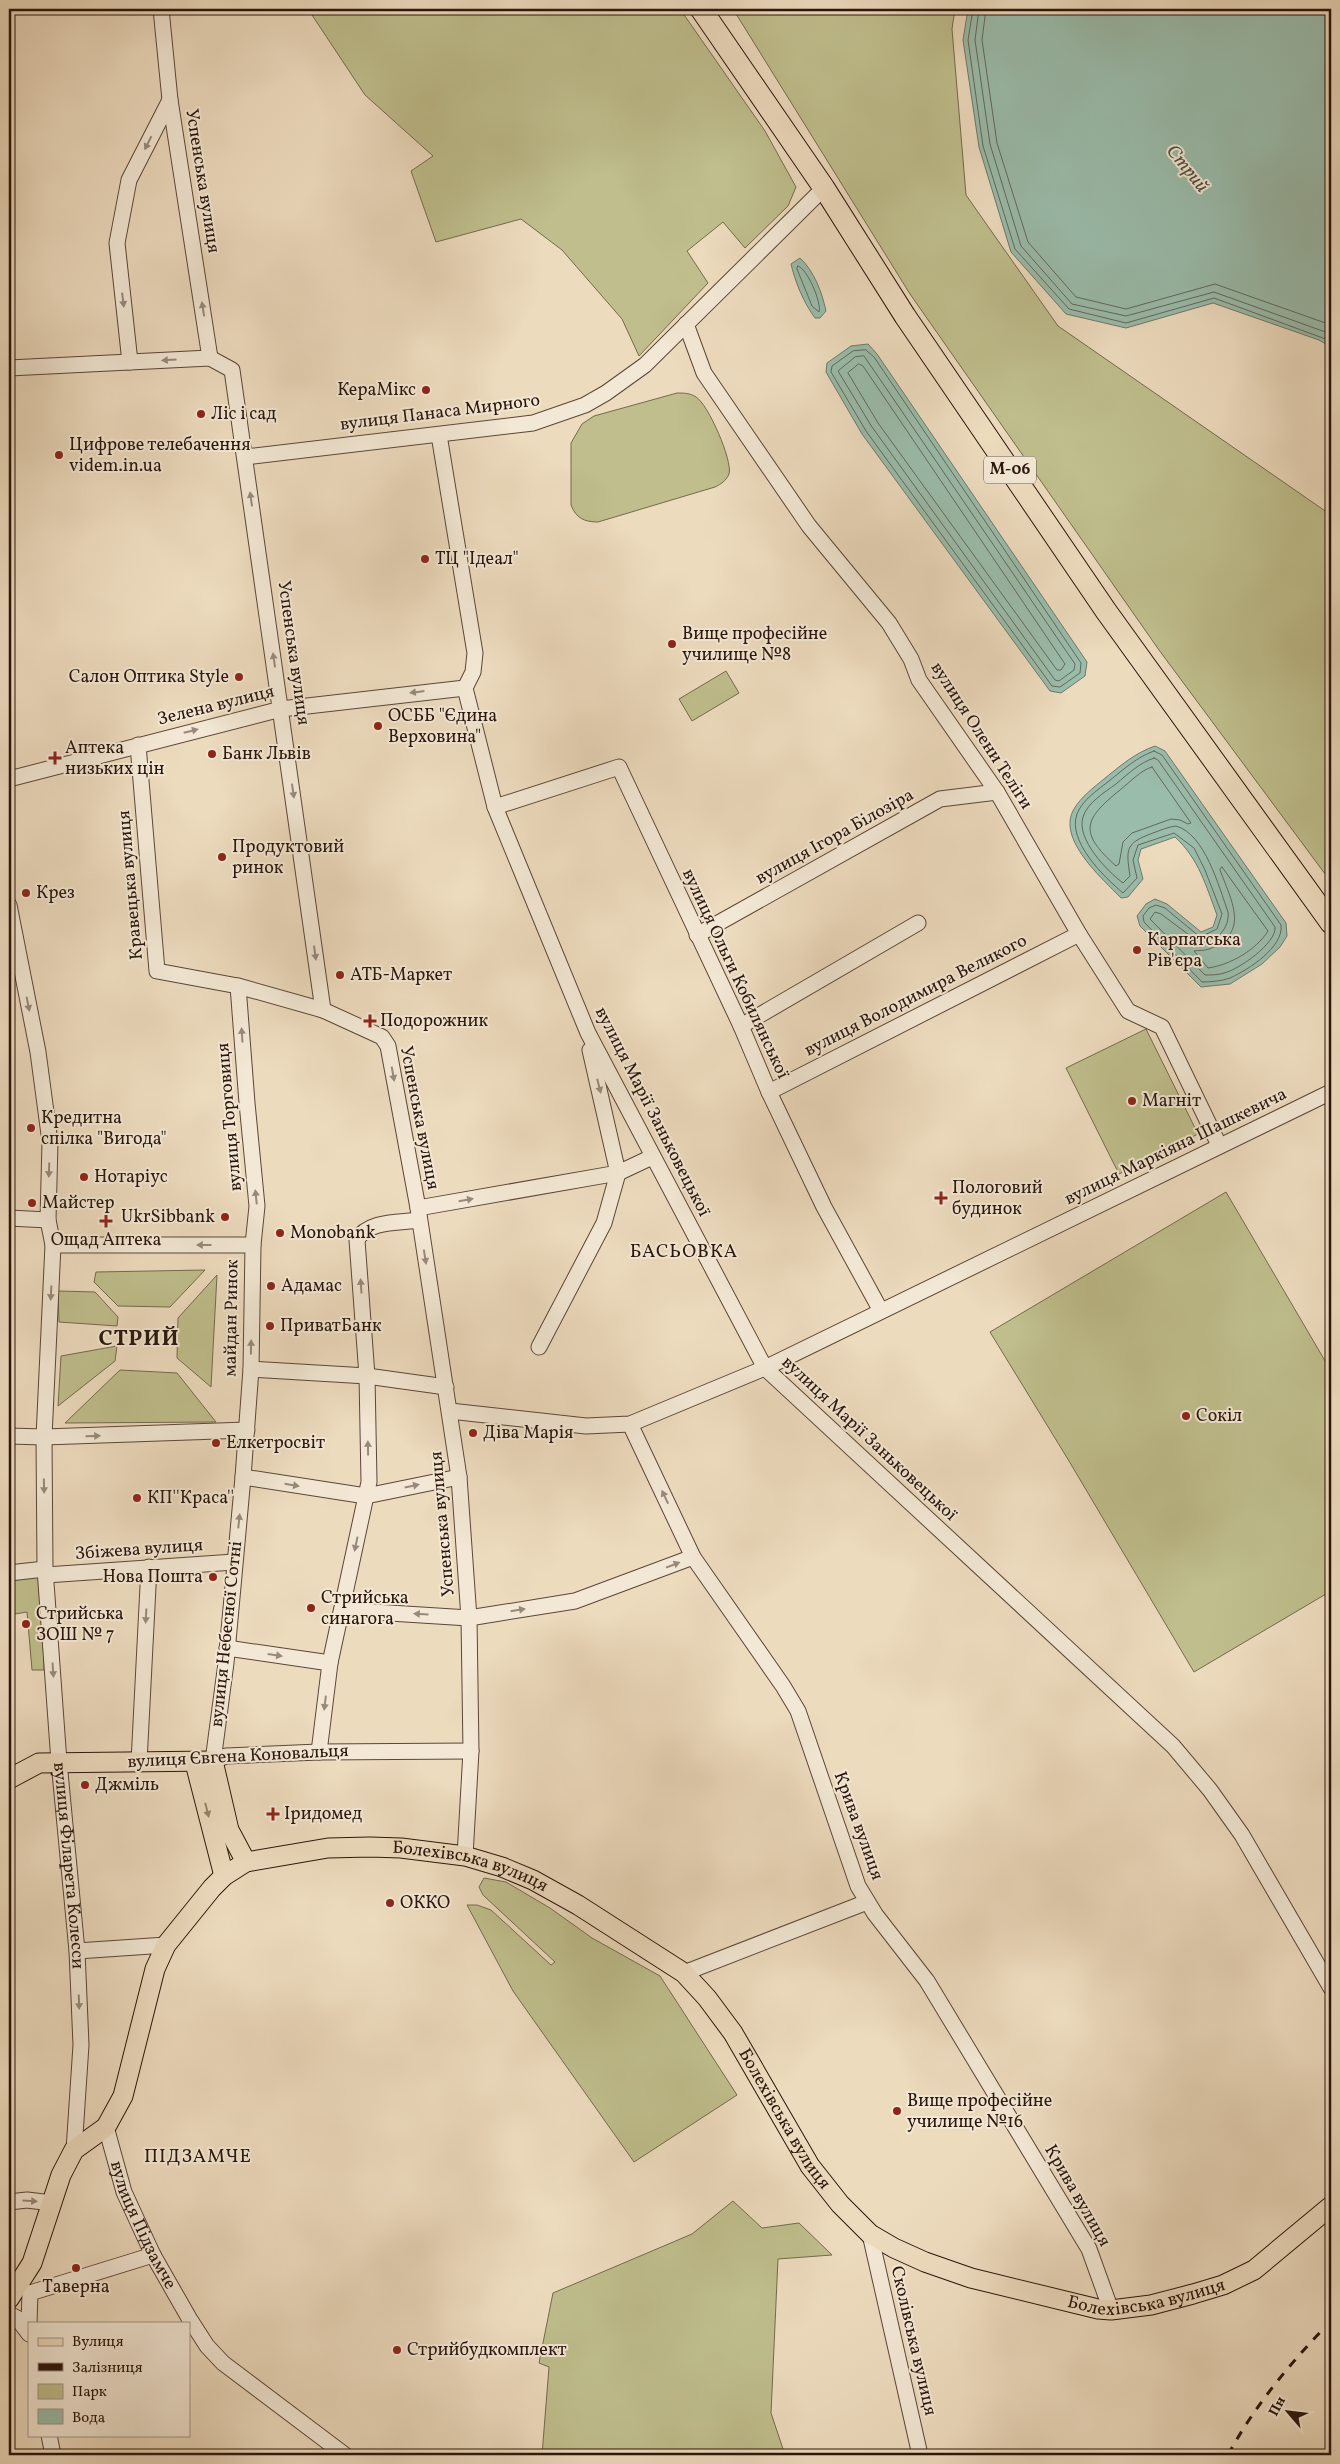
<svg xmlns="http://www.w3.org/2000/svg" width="1340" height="2464" font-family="Vollkorn,serif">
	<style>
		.green { fill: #bfbe8c; stroke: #746a4c }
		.water { fill: #9abcab; stroke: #6d796b }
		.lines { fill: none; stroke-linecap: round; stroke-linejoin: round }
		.shore { stroke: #62685c; stroke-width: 1 }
		.minor-casing { stroke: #5b4638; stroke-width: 17 }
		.major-casing { stroke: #2a150c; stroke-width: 21 }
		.highway-casing { stroke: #2a150c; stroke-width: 23 }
		.minor { stroke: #f3e8d5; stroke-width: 15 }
		.major { stroke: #eddbbe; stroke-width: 19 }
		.highway { stroke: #eddbbe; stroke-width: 21 }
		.rail { stroke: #2a150c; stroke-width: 3; stroke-dasharray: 9 9; stroke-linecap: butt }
		.oneway { fill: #99897b }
		.oneway2 { fill: #95826e }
		.poi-dot { fill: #8f2418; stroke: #f3e8d5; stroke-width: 2 }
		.labels { text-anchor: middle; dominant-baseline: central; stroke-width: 4; stroke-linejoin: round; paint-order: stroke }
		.shield { fill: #f3e8d5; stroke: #665448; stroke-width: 1 }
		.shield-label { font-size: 16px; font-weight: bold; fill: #2a150c }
		.street-label { font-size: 18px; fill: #2a150c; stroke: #f3e8d5 }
		.poi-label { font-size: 18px; fill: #2a150c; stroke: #f3e8d5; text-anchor: start }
		.water-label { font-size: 19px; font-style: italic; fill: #514f44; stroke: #f3e8d5 }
		.neighbourhood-label { font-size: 19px; letter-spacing: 1px; fill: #2a150c; stroke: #f3e8d5 }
		.district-label { font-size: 22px; font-weight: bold; letter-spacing: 1px; fill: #2a150c; stroke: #f3e8d5 }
	</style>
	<rect width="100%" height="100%" fill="#eddbbe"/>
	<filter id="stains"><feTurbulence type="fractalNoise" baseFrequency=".004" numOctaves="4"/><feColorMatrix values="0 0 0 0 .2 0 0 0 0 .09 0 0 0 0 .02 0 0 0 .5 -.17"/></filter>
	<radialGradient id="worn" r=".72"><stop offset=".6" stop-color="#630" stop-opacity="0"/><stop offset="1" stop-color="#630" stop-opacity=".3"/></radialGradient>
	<path class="green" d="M308 9H680L765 131 796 187 788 206 745 248 723 222 687 251 708 283 639 356 622 319 562 250 521 219 436 242 411 171 433 156 365 95Z
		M733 9H955L952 29 966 195 1058 326 1331 515V882L1159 650 910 294Z
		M677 393C684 393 690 393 696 397 708 404 733 461 729 474 726 481 721 484 715 487L598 522C584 522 576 518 571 505V443L582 424 594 416Z
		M726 671 739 693 692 721 679 699Z
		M1146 1029 1198 1134 1119 1174 1066 1068Z
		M1226 1192 1331 1371V1591L1194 1672 1069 1461 990 1332Z
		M205 1270 170 1307 118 1306 94 1282 96 1272Z
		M217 1275 211 1387 177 1358 178 1318Z
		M58 1291 95 1292 118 1317 117 1326 59 1322Z
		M117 1346 115 1361 58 1406 61 1356Z
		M120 1370 177 1373 216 1422 65 1423Z
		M42 1576 44 1670H32L27 1612 9 1615V1578Z
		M484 1878 506 1882 550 1908 592 1938 660 1976 737 2095 634 2162 513 1991 467 1905H477L491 1910 551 1965 555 1962 483 1895 479 1887Z
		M733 2201 762 2228 799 2223 832 2255 778 2259 771 2413 785 2455H542L549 2367 539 2363 553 2293 692 2234Z"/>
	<path class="water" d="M968 9H1331V347L1319 340 1213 303 1126 328 1066 314 1011 252 979 147 963 40Z
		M800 258C814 271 822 292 826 311L820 318H815C804 303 795 282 791 264Z
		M868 344 877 354 1087 662 1085 676 1061 693 1050 691 862 434 826 372 827 363 851 346Z
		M1155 746 1165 751 1286 923 1287 936 1280 947 1262 964 1230 984 1201 987 1140 926 1137 916 1146 904 1155 899 1167 904 1201 932 1213 927 1217 915C1206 886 1199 859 1175 837L1141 849 1138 860 1143 879 1128 897 1121 898C1103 879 1056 839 1074 809 1081 797 1093 788 1104 779 1120 766 1135 753 1155 746Z"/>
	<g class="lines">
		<path class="shore" d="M973 9 968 40 983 146 1015 249 1069 309 1126 323 1214 298 1331 341
			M979 9 975 40 990 144 1021 246 1072 304 1126 316 1214 292 1331 334
			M986 9 982 40 997 143 1028 242 1076 297 1126 309 1215 284 1331 325
			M798 266C807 268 822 303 819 312L812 306 797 269Z
			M866 350 874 357 1081 663 1080 673 1060 687 1052 686 866 431 831 372 832 366 853 351Z
			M864 356 1075 664 1074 670 1059 681 1055 680 872 427 838 371 855 357Z
			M859 364 863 366 1065 664 1061 670H1057L878 423 848 373Z
			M1154 751 1162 755 1281 925C1284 947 1248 970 1230 978 1222 981 1210 982 1202 982L1144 922 1143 916 1149 908 1156 905 1165 908 1200 937 1217 929 1222 914 1205 870 1194 848 1174 833 1138 845 1133 860 1137 878 1123 893C1104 877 1067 841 1077 814 1082 800 1099 789 1109 781 1124 769 1137 757 1154 751Z
			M1154 758 1158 760 1275 927C1277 943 1238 970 1224 973 1218 975 1211 975 1205 975L1150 919 1155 912 1161 914 1200 943C1216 943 1230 928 1228 912 1219 887 1205 834 1176 826 1168 827 1161 830 1153 833 1125 843 1126 849 1130 876L1123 883C1107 871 1076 839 1083 817 1087 803 1105 792 1116 784 1128 774 1139 763 1154 758Z
			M1152 767 1191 823 1188 824 1180 820 1171 819 1132 833 1123 842 1119 864 1116 866C1078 832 1084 819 1120 790 1130 782 1141 770 1152 767Z
			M1222 867 1268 931C1256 950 1230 965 1208 968L1194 951C1199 950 1204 951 1209 949 1251 933 1231 900 1220 870Z"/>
		<defs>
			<g id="minor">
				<path d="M161 9 170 100 210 358"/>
				<path d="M686 324 704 373 809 526 889 623 911 659 919 680 997 792 1079 934 1128 1011 1162 1027 1219 1145"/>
				<path d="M130 362 117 243 129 180 170 100"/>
				<path d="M9 368 210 358 232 370 323 1010 382 1037 388 1046 418 1208 459 1477 469 1618 471 1751 465 1856"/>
				<path d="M439 435 475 653 473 672 465 688"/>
				<path d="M245 457 533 423 585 405 606 393 645 365 824 188"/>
				<path d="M465 688 495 807 588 1033 765 1368 1173 1746 1210 1790 1242 1835 1331 1988"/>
				<path d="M138 745 157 971 238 986 323 1010"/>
				<path d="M9 779 281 709 465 688"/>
				<path d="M495 807 619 767 741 1026 769 1092 824 1207 881 1311"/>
				<path id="s1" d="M9 905 38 1052 50 1142 48 1220 53 1245 44 1437 45 1569 59 1762 77 1951 81 2045 74 2150"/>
				<path d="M697 935 940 799 997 792"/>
				<path d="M238 986 247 1103 257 1206 253 1245 251 1369 243 1477 226 1663 213 1761 226 1756 319 1752 471 1751"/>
				<path d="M741 1026 918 923"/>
				<path d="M769 1092 1079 934"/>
				<path d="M418 1208 618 1173 652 1157"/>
				<path d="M9 1218 48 1220"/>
				<path d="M53 1245H253"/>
				<path d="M539 1347 604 1223 618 1173 590 1050"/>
				<path d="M251 1369 367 1376 446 1387"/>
				<path d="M450 1411 586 1426 630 1424 765 1368 1331 1092"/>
				<path d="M630 1424 693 1557 783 1686 798 1711 858 1886 875 1914 927 1981 1089 2249 1111 2310"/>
				<path d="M9 1436 44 1437 247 1430"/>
				<path d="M243 1477 366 1496 459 1477"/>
				<path d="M9 1573 45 1569"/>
				<path d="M46 1575 234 1562"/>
				<path d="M342 1610 469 1618 575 1601 693 1557"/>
				<path d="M227 1648 330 1663"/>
				<path d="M319 1752 330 1663 369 1482 367 1376 357 1240C368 1220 399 1223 419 1220"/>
				<path d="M139 1762 149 1567"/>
				<path d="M77 1951 166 1945"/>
				<path d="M684 1973 867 1902"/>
				<path id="s2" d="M106 2127 124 2192 153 2255 189 2318 207 2346 223 2363 345 2455"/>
				<path d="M9 2202 27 2200 52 2203"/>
				<path d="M870 2234 920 2455"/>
				<path d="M30 2293 153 2255"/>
				<path d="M9 2314 17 2318 29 2334"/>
				<path d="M29 2323 30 2293"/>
				<path d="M49 2435 53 2455"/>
			</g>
			<g id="major">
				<path d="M195 1763 224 1876"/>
				<path d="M9 1779 39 1763 213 1761 229 1830 246 1862"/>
				<path id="s3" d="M9 2299 32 2263 61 2175 74 2150 106 2127 123 2096 155 1969 166 1945 212 1888 224 1876 246 1862 328 1848 370 1847 401 1848 465 1856 502 1867 533 1880 578 1905 684 1973 707 1998 733 2033 810 2166 840 2204 870 2234 894 2248 925 2262 971 2278 1098 2309 1111 2310 1151 2305 1193 2294 1223 2285 1254 2270 1331 2206"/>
			</g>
			<path id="highway" d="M701 9 824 188 905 316 1106 611 1331 923"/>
		</defs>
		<use href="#minor" class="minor-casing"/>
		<use href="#major" class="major-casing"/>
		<use href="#highway" class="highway-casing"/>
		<use href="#minor" class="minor"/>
		<use href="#major" class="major"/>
		<use href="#highway" class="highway"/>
		<path class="rail" d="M1228 2455C1255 2405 1291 2362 1331 2321"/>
	</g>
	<defs><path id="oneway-solid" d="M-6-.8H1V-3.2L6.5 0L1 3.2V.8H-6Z" transform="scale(1.25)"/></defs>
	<g class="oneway">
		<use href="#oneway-solid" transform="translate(148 143) rotate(117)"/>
		<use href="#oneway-solid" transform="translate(123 300) rotate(83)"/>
		<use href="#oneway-solid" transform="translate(203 309) rotate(-99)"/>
		<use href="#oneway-solid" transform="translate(169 360) rotate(177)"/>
		<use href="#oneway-solid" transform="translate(251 499) rotate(-98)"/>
		<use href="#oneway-solid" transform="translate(274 660) rotate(-98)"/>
		<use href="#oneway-solid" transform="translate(417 692) rotate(173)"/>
		<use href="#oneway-solid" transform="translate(191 731) rotate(-14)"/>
		<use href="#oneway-solid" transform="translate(293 791) rotate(82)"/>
		<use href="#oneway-solid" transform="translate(315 953) rotate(82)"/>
		<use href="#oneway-solid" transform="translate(28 1004) rotate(79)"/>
		<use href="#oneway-solid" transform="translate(242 1035) rotate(-94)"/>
		<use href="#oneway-solid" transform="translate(393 1074) rotate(80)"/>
		<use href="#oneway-solid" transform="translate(599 1086) rotate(76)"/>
		<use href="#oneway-solid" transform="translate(49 1170) rotate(92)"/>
		<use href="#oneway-solid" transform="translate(256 1197) rotate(-96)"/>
		<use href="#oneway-solid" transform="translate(466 1200) rotate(-10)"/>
		<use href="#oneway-solid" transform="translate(204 1245) rotate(-180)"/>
		<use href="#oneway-solid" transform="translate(425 1257) rotate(81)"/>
		<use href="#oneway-solid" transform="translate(361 1286) rotate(-94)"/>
		<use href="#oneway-solid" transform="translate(51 1293) rotate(93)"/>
		<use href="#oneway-solid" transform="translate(251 1347) rotate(-89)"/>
		<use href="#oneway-solid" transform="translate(93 1436) rotate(-2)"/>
		<use href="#oneway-solid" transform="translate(368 1448) rotate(-91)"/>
		<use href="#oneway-solid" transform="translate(292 1485) rotate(9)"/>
		<use href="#oneway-solid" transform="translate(44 1486) rotate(89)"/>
		<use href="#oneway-solid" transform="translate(412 1486) rotate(-12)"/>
		<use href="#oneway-solid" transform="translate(665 1497) rotate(-115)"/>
		<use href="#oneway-solid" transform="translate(239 1521) rotate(-84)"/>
		<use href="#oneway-solid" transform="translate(356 1544) rotate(102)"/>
		<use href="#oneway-solid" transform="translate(673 1565) rotate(-21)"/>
		<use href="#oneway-solid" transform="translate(518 1610) rotate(-9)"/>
		<use href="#oneway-solid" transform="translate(421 1614) rotate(-176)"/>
		<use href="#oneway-solid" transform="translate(146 1616) rotate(93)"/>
		<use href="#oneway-solid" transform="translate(275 1655) rotate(8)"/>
		<use href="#oneway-solid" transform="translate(53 1670) rotate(86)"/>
		<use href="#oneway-solid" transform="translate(325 1703) rotate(97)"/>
		<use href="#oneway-solid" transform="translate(79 2002) rotate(88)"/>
		<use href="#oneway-solid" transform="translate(30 2201) rotate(3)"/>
	</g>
	<use class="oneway2" href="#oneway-solid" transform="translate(207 1810) rotate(76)"/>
	<g class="poi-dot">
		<circle cx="426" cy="390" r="5"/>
		<circle cx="201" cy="414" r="5"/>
		<circle cx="59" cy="455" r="5"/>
		<circle cx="425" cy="559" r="5"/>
		<circle cx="672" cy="644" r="5"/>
		<circle cx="239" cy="677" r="5"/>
		<circle cx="378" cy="726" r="5"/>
		<circle cx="212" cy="754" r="5"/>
		<path d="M52.5 750.5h5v5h5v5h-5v5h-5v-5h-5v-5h5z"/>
		<circle cx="222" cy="857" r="5"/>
		<circle cx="26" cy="893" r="5"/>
		<circle cx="1137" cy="950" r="5"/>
		<circle cx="340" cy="975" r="5"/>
		<path d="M367.5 1013.5h5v5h5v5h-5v5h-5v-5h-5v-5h5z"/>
		<circle cx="1132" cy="1101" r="5"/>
		<circle cx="31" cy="1128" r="5"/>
		<circle cx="84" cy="1177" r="5"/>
		<path d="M938.5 1190.5h5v5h5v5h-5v5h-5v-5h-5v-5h5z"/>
		<circle cx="32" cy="1203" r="5"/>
		<circle cx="225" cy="1217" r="5"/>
		<path d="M103.5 1213.5h5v5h5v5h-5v5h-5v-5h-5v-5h5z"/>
		<circle cx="280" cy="1233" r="5"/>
		<circle cx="271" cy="1286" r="5"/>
		<circle cx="270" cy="1326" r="5"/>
		<circle cx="1186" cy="1416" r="5"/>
		<circle cx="473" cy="1433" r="5"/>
		<circle cx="216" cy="1443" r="5"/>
		<circle cx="137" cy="1498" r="5"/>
		<circle cx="213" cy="1577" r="5"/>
		<circle cx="311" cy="1608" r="5"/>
		<circle cx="26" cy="1624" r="5"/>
		<circle cx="85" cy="1785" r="5"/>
		<path d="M270.5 1806.5h5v5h5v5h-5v5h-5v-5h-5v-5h5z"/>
		<circle cx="390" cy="1903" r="5"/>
		<circle cx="897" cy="2111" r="5"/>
		<circle cx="76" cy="2268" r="5"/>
		<circle cx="397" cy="2350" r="5"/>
	</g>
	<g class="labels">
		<rect class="shield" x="984" y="456.5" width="52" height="27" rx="4"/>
		<g class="shield-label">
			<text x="1010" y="470">М-06</text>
		</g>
		<g class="street-label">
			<text transform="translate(202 181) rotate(81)">Успенська вулиця</text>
			<text transform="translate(440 413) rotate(-7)">вулиця Панаса Мирного</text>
			<text transform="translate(293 653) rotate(82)">Успенська вулиця</text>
			<text transform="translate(216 706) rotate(-14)">Зелена вулиця</text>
			<text transform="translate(981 736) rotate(57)">вулиця Олени Теліги</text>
			<text transform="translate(835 837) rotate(-29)">вулиця Ігора Білозіра</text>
			<text transform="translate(131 885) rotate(-95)">Кравецька вулиця</text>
			<text transform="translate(735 974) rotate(65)">вулиця Ольги Кобилянської</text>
			<text transform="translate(916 996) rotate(-27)">вулиця Володимира Великого</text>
			<text transform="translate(652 1112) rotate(63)">вулиця Марії Заньковецької</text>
			<text transform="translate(230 1117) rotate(-95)">вулиця Торговиця</text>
			<text transform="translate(419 1118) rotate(79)">Успенська вулиця</text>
			<text transform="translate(1176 1147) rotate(-26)">вулиця Маркіяна Шашкевича</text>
			<text transform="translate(232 1318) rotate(-89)">майдан Ринок</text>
			<text transform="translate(869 1439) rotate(43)">вулиця Марії Заньковецької</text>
			<text transform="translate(443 1524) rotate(-95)">Успенська вулиця</text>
			<text transform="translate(139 1550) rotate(-4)">Збіжева вулиця</text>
			<text transform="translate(227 1634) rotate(-84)">вулиця Небесної Сотні</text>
			<text transform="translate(238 1757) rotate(-3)">вулиця Євгена Коновальця</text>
			<text transform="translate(858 1826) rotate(70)">Крива вулиця</text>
			<text stroke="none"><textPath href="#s1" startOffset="966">вулиця Філарета Колесси</textPath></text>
			<text stroke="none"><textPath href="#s3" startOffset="740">Болехівська вулиця</textPath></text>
			<text stroke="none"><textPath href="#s3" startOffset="1160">Болехівська вулиця</textPath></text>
			<text transform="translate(1077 2196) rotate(60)">Крива вулиця</text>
			<text stroke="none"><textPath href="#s2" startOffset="105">вулиця Підзамче</textPath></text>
			<text stroke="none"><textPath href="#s3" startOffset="1595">Болехівська вулиця</textPath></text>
			<text transform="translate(913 2341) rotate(77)">Сколівська вулиця</text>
		</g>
		<g class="poi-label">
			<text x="416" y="390" text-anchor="end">КераМікс</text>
			<text x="211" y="414">Ліс і сад</text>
			<text x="69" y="445">Цифрове телебачення<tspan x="69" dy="21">videm.in.ua</tspan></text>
			<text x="435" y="559">ТЦ "Ідеал"</text>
			<text x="682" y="634">Вище професійне<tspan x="682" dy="21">училище №8</tspan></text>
			<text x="229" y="677" text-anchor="end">Салон Оптика Style</text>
			<text x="388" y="716">ОСББ "Єдина<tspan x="388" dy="21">Верховина"</tspan></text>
			<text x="65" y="748">Аптека<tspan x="65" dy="21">низьких цін</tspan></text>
			<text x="222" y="754">Банк Львів</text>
			<text x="232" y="847">Продуктовий<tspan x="232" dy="21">ринок</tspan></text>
			<text x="36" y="893">Крез</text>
			<text x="1147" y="940">Карпатська<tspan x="1147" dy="21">Рів'єра</tspan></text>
			<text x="350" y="975">АТБ-Маркет</text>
			<text x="380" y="1021">Подорожник</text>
			<text x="1142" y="1101">Магніт</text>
			<text x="41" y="1118">Кредитна<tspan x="41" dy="21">спілка "Вигода"</tspan></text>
			<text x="94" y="1177">Нотаріус</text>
			<text x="952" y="1188">Пологовий<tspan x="952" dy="21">будинок</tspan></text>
			<text x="42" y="1203">Майстер</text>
			<text x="215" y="1217" text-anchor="end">UkrSibbank</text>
			<text x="290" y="1233">Monobank</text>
			<text x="106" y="1240" text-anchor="middle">Ощад Аптека</text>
			<text x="281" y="1286">Адамас</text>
			<text x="280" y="1326">ПриватБанк</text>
			<text x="1196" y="1416">Сокіл</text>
			<text x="483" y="1433">Діва Марія</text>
			<text x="226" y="1443">Елкетросвіт</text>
			<text x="147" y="1498">КП''Краса''</text>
			<text x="203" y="1577" text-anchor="end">Нова Пошта</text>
			<text x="321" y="1598">Стрийська<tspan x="321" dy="21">синагога</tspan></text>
			<text x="36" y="1614">Стрийська<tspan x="36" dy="21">ЗОШ № 7</tspan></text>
			<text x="95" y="1785">Джміль</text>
			<text x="284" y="1814">Іридомед</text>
			<text x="400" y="1903">ОККО</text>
			<text x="907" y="2101">Вище професійне<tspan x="907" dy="21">училище №16</tspan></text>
			<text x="76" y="2287" text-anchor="middle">Tаверна</text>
			<text x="407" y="2350">Стрийбудкомплект</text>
		</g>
		<g class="water-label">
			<text transform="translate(1187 169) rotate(51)">Стрий</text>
		</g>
		<g class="neighbourhood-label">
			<text x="684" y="1252">БАСЬОВКА</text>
			<text x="198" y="2157">ПІДЗАМЧЕ</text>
		</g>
		<g class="district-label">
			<text x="139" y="1339">СТРИЙ</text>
		</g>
	</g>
	<rect width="1340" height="2464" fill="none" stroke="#eddbbe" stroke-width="30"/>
	<rect x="10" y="10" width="1320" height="2444" fill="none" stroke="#2a150c" stroke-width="2.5"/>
	<rect x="15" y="15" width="1310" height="2434" fill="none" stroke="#2a150c"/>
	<rect x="28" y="2322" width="162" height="115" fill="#f3e8d5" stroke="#a39485"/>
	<rect x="38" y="2338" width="25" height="8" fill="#eddbbe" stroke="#a39485"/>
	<text x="72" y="2346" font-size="15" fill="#2a150c">Вулиця</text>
	<rect x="38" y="2363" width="25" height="8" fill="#2a150c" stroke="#a39485"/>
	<text x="72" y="2372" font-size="15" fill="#2a150c">Залізниця</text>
	<rect x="38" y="2384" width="25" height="15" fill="#bfbe8c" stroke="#a39485"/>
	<text x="72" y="2396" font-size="15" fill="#2a150c">Парк</text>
	<rect x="38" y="2409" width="25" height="15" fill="#9abcab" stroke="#a39485"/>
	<text x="72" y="2422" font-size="15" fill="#2a150c">Вода</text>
	<g transform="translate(1288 2412) rotate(298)" stroke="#f3e8d5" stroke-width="4" paint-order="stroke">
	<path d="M0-4L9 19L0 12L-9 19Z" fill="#2a150c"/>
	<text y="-8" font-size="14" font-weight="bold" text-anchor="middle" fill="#2a150c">Пн</text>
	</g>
	<rect width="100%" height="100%" filter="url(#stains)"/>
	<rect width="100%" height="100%" fill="url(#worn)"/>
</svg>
